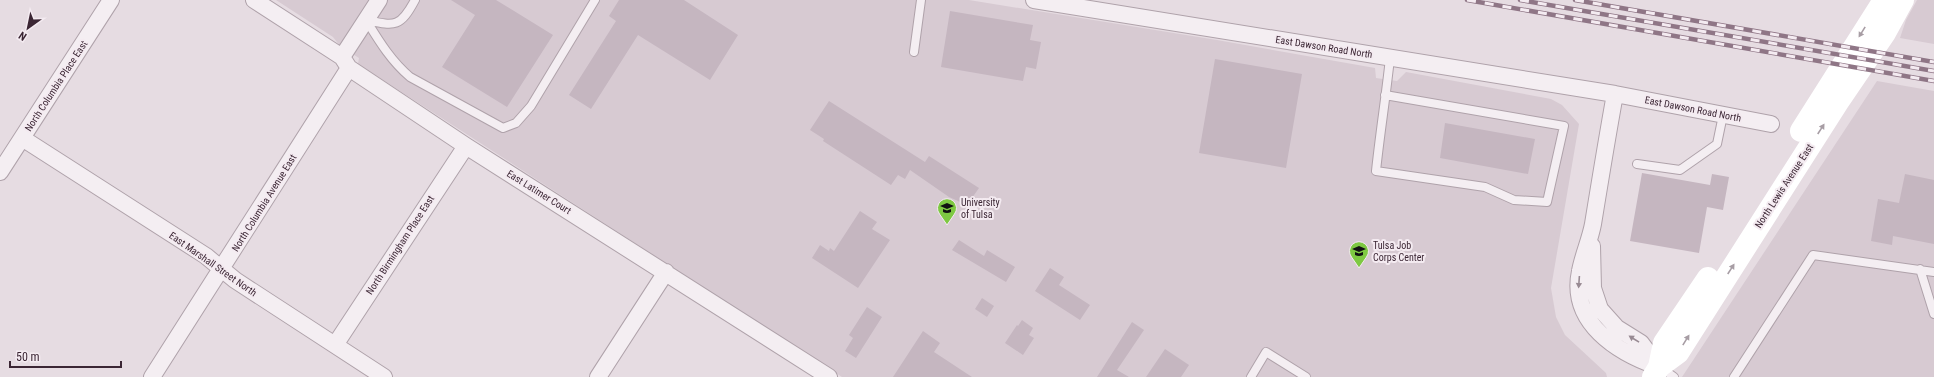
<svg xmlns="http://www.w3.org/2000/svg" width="1934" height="377" font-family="'Roboto Condensed',sans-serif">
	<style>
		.built { fill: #d7cad2 }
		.building { fill: #c5b6c0 }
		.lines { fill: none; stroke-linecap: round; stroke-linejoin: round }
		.service-casing { stroke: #afa2aa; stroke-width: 10 }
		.minor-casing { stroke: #afa2aa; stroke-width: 18 }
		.service { stroke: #f4eef2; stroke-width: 8 }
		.minor { stroke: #f4eef2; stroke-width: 16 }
		.secondary { stroke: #fff; stroke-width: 22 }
		.rail-casing { stroke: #8f7686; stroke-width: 4.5 }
		.rail { stroke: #f4ebf1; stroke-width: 3; stroke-dasharray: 9; stroke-linecap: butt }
		.oneway { fill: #a79da4 }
		.oneway2 { fill: #988a93 }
		.labels { text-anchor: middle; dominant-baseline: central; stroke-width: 4; stroke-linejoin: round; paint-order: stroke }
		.street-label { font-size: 10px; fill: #3b2634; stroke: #f4ebf1 }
		.poi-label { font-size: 10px; fill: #3b2634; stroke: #f4ebf1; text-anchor: start }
	</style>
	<rect width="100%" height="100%" fill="#e6dce2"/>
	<path class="built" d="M276 0H969L1217 40 1375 68 1376 78 1397 81 1406 72 1551 99 1562 105 1579 124 1551 288 1556 317 1565 335 1606 373 1607 377H842L358 64 359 58 340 46 333 37Z
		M1917 0H1934V44L1900 38 1906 20Z
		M1877 81 1934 91V377H1682Z"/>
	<path class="building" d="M451 0H496L553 35 507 107 442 67 475 15Z
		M619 0H684L738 35 710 80 638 35 591 109 569 95 616 21 609 16Z
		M950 11 1033 25 1030 40 1041 42 1036 69 1026 67 1023 81 941 67Z
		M1215 59 1302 74 1286 168 1199 153Z
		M829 101 925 162 929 156 979 188 967 205 949 197 910 170 905 179 898 175 891 185 823 141 824 139 810 130Z
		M1445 123 1535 139 1528 174 1440 158Z
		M1642 173 1710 185 1712 174 1729 177 1723 210 1707 207 1699 253 1630 241Z
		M1905 174 1934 180V244L1893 236 1892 245 1871 241 1878 199 1899 203Z
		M860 211 877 222 872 229 890 240 858 288 812 258 820 245 829 251 830 248 834 251Z
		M959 240 984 256 987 250 1015 267 1006 282 952 250Z
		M1050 268 1064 277 1059 285 1090 305 1080 320 1035 291Z
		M982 298 994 306 987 317 975 309Z
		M867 307 882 317 856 358 845 351 853 338 849 335Z
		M1022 320 1033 328 1029 335 1034 338 1023 355 1005 343 1017 325 1018 326Z
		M1132 322 1144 330 1117 370 1129 377H1097Z
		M923 331 940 343 934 352 972 377H893Z
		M1165 349 1189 365 1181 377H1146Z"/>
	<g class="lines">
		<defs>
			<path id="service" d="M366 20C379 41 391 61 410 77L503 128 516 123 531 106 595 0
				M366 20C395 26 400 28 415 0
				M914 52 921 0
				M1385 95 1564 126 1547 202 1514 200 1485 187 1376 171C1380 133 1386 96 1390 58
				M1637 164 1680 170 1717 144 1723 115
				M1920 269 1934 314
				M1660 367 1674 377
				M1251 377 1266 352 1306 377
				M1734 377 1813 255 1934 272"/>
			<path id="minor" d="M254 0 342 57 349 68 466 146 829 377
				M1034 0 1615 94 1771 124
				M342 57 379 0
				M1615 94C1607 138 1600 181 1593 224 1590 240 1583 255 1580 271 1569 323 1618 353 1659 367
				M22 138 206 256 235 280 384 377
				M0 172 111 0
				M1592 246 1593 288 1600 309 1617 328 1641 343 1659 367
				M335 345 466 146
				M152 377 349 68
				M598 377 666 272"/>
		</defs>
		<use href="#service" class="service-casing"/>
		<use href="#minor" class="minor-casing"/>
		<use href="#service" class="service"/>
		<use href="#minor" class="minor"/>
		<path class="secondary" d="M1801 131 1884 0
			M1659 367 1664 343 1708 278
			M1653 377 1659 367 1678 353 1838 102 1885 33 1903 0"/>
		<defs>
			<path id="rail" d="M1467 0 1934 81
				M1520 0 1934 71
				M1575 0 1934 62"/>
		</defs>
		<use href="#rail" class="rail-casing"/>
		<use href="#rail" class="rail"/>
	</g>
	<defs><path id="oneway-solid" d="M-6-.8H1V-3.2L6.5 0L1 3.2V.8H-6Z"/></defs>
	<g class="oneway">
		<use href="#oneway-solid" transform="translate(1862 32) rotate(122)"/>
		<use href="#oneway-solid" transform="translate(1821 129) rotate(-57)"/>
		<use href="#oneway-solid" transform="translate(1731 269) rotate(-57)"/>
		<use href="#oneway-solid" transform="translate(1686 340) rotate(-58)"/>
	</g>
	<g class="oneway2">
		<use href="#oneway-solid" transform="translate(1579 282) rotate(94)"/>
		<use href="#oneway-solid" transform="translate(1634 339) rotate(-148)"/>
	</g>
	<defs>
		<symbol id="university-pin" viewBox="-11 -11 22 30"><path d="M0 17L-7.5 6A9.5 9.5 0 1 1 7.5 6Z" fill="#7ec942" stroke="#f4ebf1"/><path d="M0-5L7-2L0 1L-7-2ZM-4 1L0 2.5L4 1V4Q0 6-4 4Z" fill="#111"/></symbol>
	</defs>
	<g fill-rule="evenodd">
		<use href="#university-pin" x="936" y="197" width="22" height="30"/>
		<use href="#university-pin" x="1348" y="240" width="22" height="30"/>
	</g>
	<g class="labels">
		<g class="street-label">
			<text transform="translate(1324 47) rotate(9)">East Dawson Road North</text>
			<text transform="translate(56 86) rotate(-57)">North Columbia Place East</text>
			<text transform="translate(1693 109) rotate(11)">East Dawson Road North</text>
			<text transform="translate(1784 186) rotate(-57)">North Lewis Avenue East</text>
			<text transform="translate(539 192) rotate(32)">East Latimer Court</text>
			<text transform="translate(264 203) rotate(-58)">North Columbia Avenue East</text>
			<text transform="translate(400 245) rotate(-57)">North Birmingham Place East</text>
			<text transform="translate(213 264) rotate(35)">East Marshall Street North</text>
		</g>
		<g class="poi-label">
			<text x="961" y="202">University<tspan x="961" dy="12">of Tulsa</tspan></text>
			<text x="1373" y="245">Tulsa Job<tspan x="1373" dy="12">Corps Center</tspan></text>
		</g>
	</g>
	<g transform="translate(28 28) rotate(213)" stroke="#f4ebf1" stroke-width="3" paint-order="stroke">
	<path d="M0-3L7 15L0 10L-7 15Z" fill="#3b2634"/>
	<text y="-6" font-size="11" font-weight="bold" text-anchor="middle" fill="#3b2634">N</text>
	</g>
	<path d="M10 361v6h111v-6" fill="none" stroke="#3b2634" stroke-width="2"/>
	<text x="16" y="361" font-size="12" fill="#3b2634" stroke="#f4ebf1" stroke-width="3" paint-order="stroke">50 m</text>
</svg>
